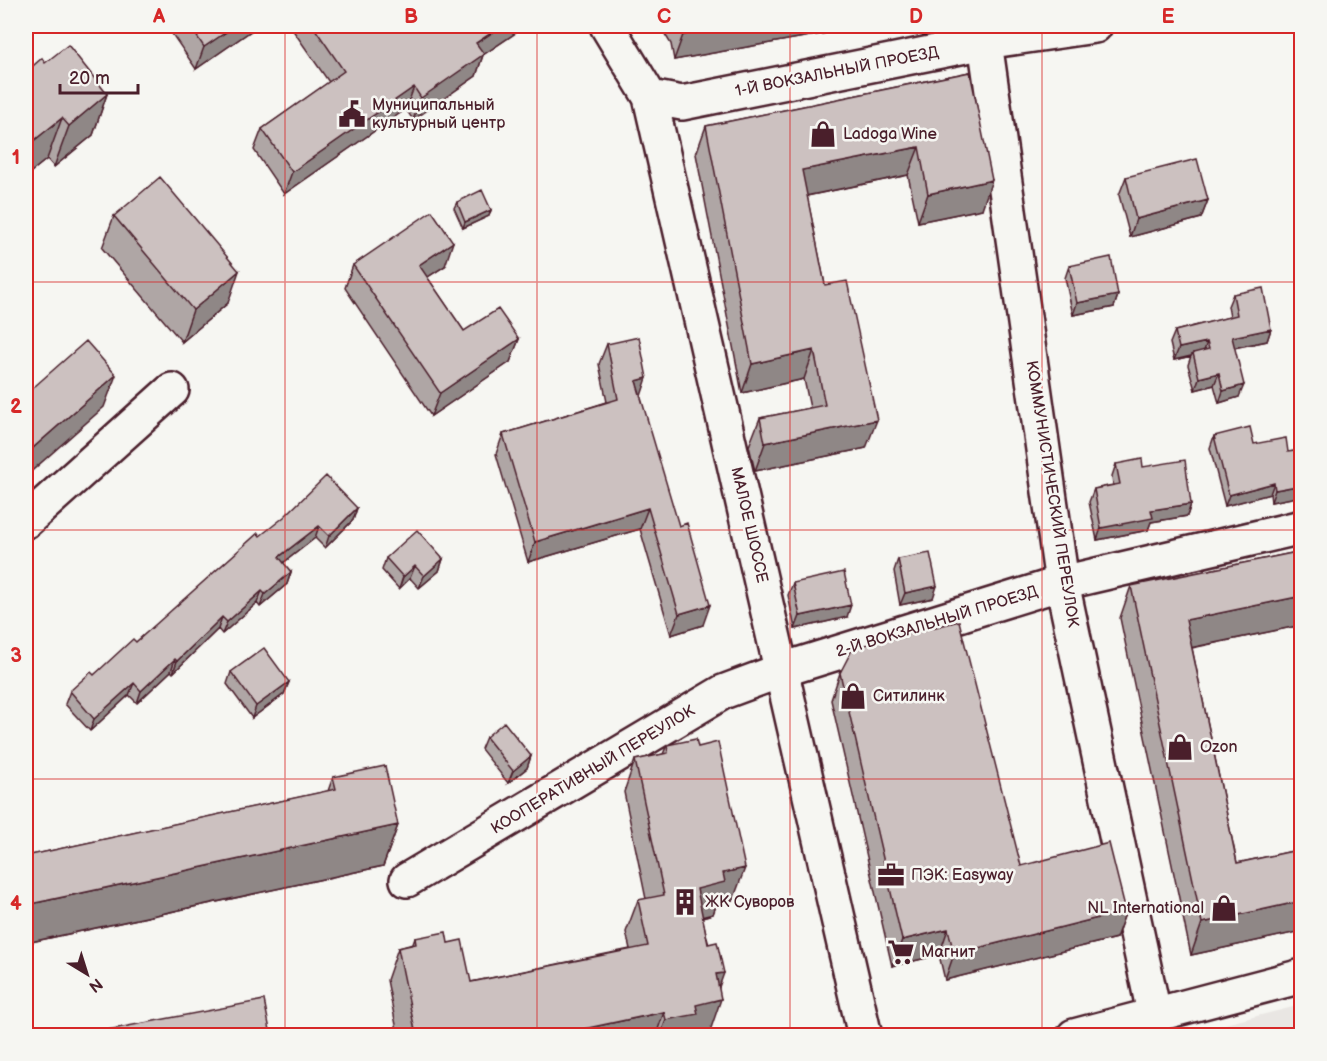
<svg xmlns="http://www.w3.org/2000/svg" width="1327" height="1061" font-family="'Balsamiq Sans',sans-serif">
	<style>
		.built { fill: #e9e6e3 }
		.lines { fill: none; stroke-linecap: round; stroke-linejoin: round }
		.minor-casing { stroke: #4a1f2b; stroke-width: 38 }
		.major-casing { stroke: #4a1f2b; stroke-width: 38 }
		.minor { stroke: #f6f6f2; stroke-width: 33 }
		.major { stroke: #f6f6f2; stroke-width: 33 }
		.wall { fill: #afa6a5; stroke: #4a1f2b; stroke-width: 1.5 }
		.shaded-wall { fill: #8f8786; stroke: #4a1f2b; stroke-width: 1.5 }
		.building { fill: #ccc1c0; stroke: #4a1f2b; stroke-width: 1.5 }
		.grid { fill: none; stroke: #d62828; stroke-width: 1.5; stroke-opacity: 0.55 }
		.labels { text-anchor: middle; dominant-baseline: central; stroke-width: 5; stroke-linejoin: round; paint-order: stroke }
		.street-label { font-size: 16px; fill: #4a1f2b; stroke: #f6f6f2 }
		.poi-label { font-size: 16px; fill: #4a1f2b; stroke: #f6f6f2; text-anchor: start }
		.neatline { fill: none; stroke: #d62828; stroke-width: 2 }
		.grid-label { font-size: 20px; text-anchor: middle; font-weight: bold; fill: #d62828 }
	</style>
	<rect width="100%" height="100%" fill="#f6f6f2"/>
	<filter id="ink" filterUnits="userSpaceOnUse"><feTurbulence type="fractalNoise" baseFrequency=".0167" numOctaves="2"/><feDisplacementMap in="SourceGraphic" scale="12" xChannelSelector="R" yChannelSelector="G"/><feConvolveMatrix kernelMatrix="1 2 1 2 8 2 1 2 1" color-interpolation-filters="sRGB"/></filter>
	<g filter="url(#ink)">
		<path class="built" d="M1301 1005V1035L1189 1036V1033Z"/>
		<g class="lines">
			<defs>
				<path id="minor" d="M607 26 650 97 865 1036
					M985 42 1062 583 1154 1013
					M650 97 682 103 985 42 1095 26
					M26 521 172 390
					M407 880 723 692 782 670 1062 583 1302 527"/>
				<path id="major" d="M1074 1036 1302 976"/>
			</defs>
			<use href="#minor" class="minor-casing"/>
			<use href="#major" class="major-casing"/>
			<use href="#minor" class="minor"/>
			<use href="#major" class="major"/>
		</g>
		<path class="wall" d="M172 26H258L196 69 170 31Z
			M290 26H526L483 55 476 76 413 120 406 109 284 194 254 150 262 129 329 82Z
			M660 26H866L674 60 671 44Z
			M45 63 107 94 93 135 54 167 47 159 26 176V72Z
			M970 72 982 209 918 222 908 175 807 196 825 285 866 448 755 471 749 446 760 418 810 408 804 379 742 393 696 154 706 126Z
			M1126 177 1208 200 1201 218 1130 237 1119 195Z
			M457 202 491 210 489 216 463 228 454 208Z
			M114 216 228 303 182 342 102 248Z
			M353 265 445 266 427 277 464 331 519 339 510 362 431 416 345 288Z
			M1069 266 1118 295 1114 307 1073 315 1065 278Z
			M1233 294 1271 329 1267 341 1234 348 1239 397 1219 403 1214 385 1195 390 1188 365 1191 356 1174 360 1170 343 1175 331 1230 317 1228 306Z
			M607 344 640 397 703 625 671 635 640 529 528 562 496 454 503 434 607 402 599 364Z
			M1214 436 1254 444 1288 452 1302 450V496L1271 502 1270 494 1225 506 1210 448Z
			M1116 464 1143 467 1191 504 1187 516 1151 522 1148 530 1097 540 1089 502 1094 489 1113 485 1112 476Z
			M357 508 353 520 325 548 315 538 283 563 291 572 287 584 260 607 257 603 222 634 218 629 173 673 171 671 137 703 129 695 90 731 65 704 70 691 94 675 136 642 260 536Z
			M1302 551V625L1192 648 1237 863 1302 849V931L1191 955 1120 618 1131 586Z
			M386 558 443 559 439 571 419 588 410 578 399 589 382 570Z
			M898 559 933 598 900 605 894 571Z
			M793 583 847 617 795 629 788 595Z
			M231 672 289 682 284 694 252 718 227 684Z
			M840 673 1021 866 1126 911 1116 938 945 980 939 955 892 966 831 700Z
			M486 737 531 756 527 768 508 783 481 749Z
			M667 745 733 900 717 903 713 914 702 917 719 987 710 1031 690 1035H398L387 980 398 948 413 944 415 938 448 943 471 982 630 949 626 932 638 900 646 899 624 792 635 760 663 754Z
			M333 777 398 825 383 866 26 943V856L328 791Z"/>
		<path class="shaded-wall" d="M235 26H258L196 69 204 47Z
			M502 26H526L483 55 476 76 413 120 421 98 476 43Z
			M736 26H866L674 60 683 35Z
			M414 87 406 109 284 194 292 172Z
			M107 94 93 135 54 167 69 126Z
			M62 118 47 159 26 176V147Z
			M919 147 908 175 791 199 802 170Z
			M992 180 982 209 918 222 928 194Z
			M1208 200 1201 218 1130 237 1136 219Z
			M491 210 489 216 463 228 465 222Z
			M453 242 445 266 411 288 419 265Z
			M239 271 228 303 182 342 193 310Z
			M1118 295 1114 307 1073 315 1077 303Z
			M1271 329 1267 341 1227 349 1232 337Z
			M519 339 510 362 431 416 440 393Z
			M1207 342 1203 354 1193 353 1191 356 1174 360 1179 348Z
			M814 350 804 379 742 393 752 364Z
			M1219 373 1214 385 1195 390 1199 378Z
			M116 375 104 407 26 476V454Z
			M647 378 640 399 636 381Z
			M1244 385 1239 397 1219 403 1223 391Z
			M877 420 866 448 755 471 765 443Z
			M1274 483 1270 494 1225 506 1229 495Z
			M1302 485V496L1271 502 1275 490Z
			M1191 504 1187 516 1151 522 1148 530 1097 540 1101 528 1151 510Z
			M357 508 353 520 325 548 329 536Z
			M648 508 640 529 528 562 535 542Z
			M319 526 315 538 274 570 279 557Z
			M443 559 439 571 419 588 424 576Z
			M415 566 410 578 399 589 403 577Z
			M291 572 287 584 260 607 265 594Z
			M937 586 933 598 900 605 905 593Z
			M262 591 257 603 222 634 227 622Z
			M1302 596V625L1175 651 1186 620Z
			M710 605 703 625 671 635 679 614Z
			M851 605 847 617 795 629 800 616Z
			M222 617 218 629 173 673 177 661Z
			M175 659 171 671 137 703 141 691Z
			M289 682 284 694 252 718 256 706Z
			M134 683 129 695 90 731 94 719Z
			M531 756 527 768 508 783 513 771Z
			M398 825 383 866 26 943V905Z
			M745 868 733 900 717 903 713 914 685 921 697 889 723 873Z
			M1302 901V931L1191 955 1202 923Z
			M1126 911 1116 938 945 980 954 954Z
			M948 929 939 955 892 966 902 940Z
			M724 973 714 1001 721 999 710 1031 690 1035H660L666 1020 696 1005 716 974Z
			M664 1012 656 1035H555Z"/>
		<path class="building" d="M190 26H235L204 47Z
			M313 26H502L476 43 484 54 421 98 414 87 292 172 262 129 344 71Z
			M681 26H736L683 35Z
			M68 45 107 94 69 126 62 118 26 147V72L42 58 45 63Z
			M970 72 992 180 928 194 919 147 802 170 825 285 847 281 877 420 765 443 760 418 825 405 814 350 752 364 706 126Z
			M1197 159 1208 200 1136 219 1126 177Z
			M160 177 239 271 193 310 114 216Z
			M482 190 491 210 465 222 457 202Z
			M432 211 453 242 419 265 464 331 498 309 519 339 440 393 353 265Z
			M1111 257 1118 295 1077 303 1069 266Z
			M1263 288 1271 329 1232 337 1244 385 1223 391 1219 373 1199 378 1193 353 1209 349 1207 342 1179 348 1175 331 1237 315 1233 294Z
			M639 337 647 378 636 381 679 526 687 523 710 605 679 614 648 508 535 542 503 434 618 399 607 344Z
			M86 341 116 375 26 454V394Z
			M1250 427 1254 444 1286 438 1288 452 1302 450V485L1275 490 1274 483 1229 495 1214 436Z
			M1142 459 1143 467 1185 460 1191 504 1151 510 1153 518 1101 528 1094 489 1120 484 1116 464Z
			M326 476 357 508 329 536 319 526 279 557 291 572 265 594 262 591 227 622 222 617 177 661 175 659 141 691 134 683 94 719 70 691 91 672 94 675 133 639 136 642 258 533 260 536 284 517Z
			M417 530 443 559 424 576 415 566 403 577 386 558Z
			M1302 551V596L1186 620 1237 863 1302 849V901L1202 923 1131 586Z
			M930 553 937 586 905 593 898 559Z
			M844 572 851 605 800 616 793 583Z
			M959 621 1021 866 1109 843 1126 911 954 954 948 929 902 940 840 673 853 648Z
			M264 648 289 682 256 706 231 672Z
			M504 722 531 756 513 771 486 737Z
			M696 739 698 747 718 742 745 868 723 873 725 882 697 889 708 944 717 942 724 973 716 974 721 999 696 1005 698 1014 666 1020 664 1012 555 1035H416L398 948 416 944 415 938 446 932 448 943 462 940 471 982 648 946 638 900 664 895 635 760 668 753 667 745Z
			M385 766 398 825 26 905V856L336 789 333 777Z
			M264 1000 271 1035H81Z
			M1302 1026V1035H1261Z"/>
	</g>
	<path class="grid" d="M285 26V1036M537 26V1036M790 26V1036M1042 26V1036M26 282H1302M26 530H1302M26 779H1302"/>
	<defs>
		<symbol id="civic-bare" viewBox="-9 -9 18 18"><path d="M-.6-6.5H3V-4.5H.6V-3L4-1V1h2V6H-6V1h2V-1L-.6-3ZM-1.2 2.5V6h2.4V2.5Z" fill="#4a1f2b" stroke="#f6f6f2" stroke-width="2.5" paint-order="stroke"/></symbol>
		<symbol id="shop-bare" viewBox="-9 -9 18 18"><path d="M-5-2.5h2.3a2.7 3.5 0 0 1 5.4 0H5L5.5 6h-11ZM-1.5-2.5h3a1.5 2.3 0 0 0-3 0Z" fill="#4a1f2b" stroke="#f6f6f2" stroke-width="2.5" paint-order="stroke"/></symbol>
		<symbol id="office-bare" viewBox="-9 -9 18 18"><path d="M-6-3h4V-5.5h4V-3h4V5H-6ZM-1-4.5V-3h2v-1.5ZM-6 0V1H6V0Z" fill="#4a1f2b" stroke="#f6f6f2" stroke-width="2.5" paint-order="stroke"/></symbol>
		<symbol id="building-bare" viewBox="-9 -9 18 18"><path d="M-4-6H4V6H1V3H-1V6H-4ZM-2.5-4.3h1.7v1.8h-1.7ZM.8-4.3h1.7v1.8H.8ZM-2.5-1h1.7V.8h-1.7ZM.8-1h1.7V.8H.8Z" fill="#4a1f2b" stroke="#f6f6f2" stroke-width="2.5" paint-order="stroke"/></symbol>
		<symbol id="supermarket-bare" viewBox="-9 -9 18 18"><path d="M-6-5.5h2.5l.6 2H6L4.5 2H-2.5L-4.4-4H-6ZM-1.5 3.2a1.3 1.3 0 1 0 .1 0ZM3 3.2a1.3 1.3 0 1 0 .1 0Z" fill="#4a1f2b" stroke="#f6f6f2" stroke-width="2.5" paint-order="stroke"/></symbol>
	</defs>
	<g fill-rule="evenodd">
		<use href="#civic-bare" x="333" y="95" width="38" height="38"/>
		<use href="#shop-bare" x="804" y="115" width="38" height="38"/>
		<use href="#shop-bare" x="834" y="677" width="38" height="38"/>
		<use href="#shop-bare" x="1161" y="728" width="38" height="38"/>
		<use href="#office-bare" x="872" y="856" width="38" height="38"/>
		<use href="#building-bare" x="666" y="883" width="38" height="38"/>
		<use href="#shop-bare" x="1205" y="889" width="38" height="38"/>
		<use href="#supermarket-bare" x="882" y="933" width="38" height="38"/>
	</g>
	<g class="labels">
		<g class="street-label">
			<text transform="translate(837 72) rotate(-11)">1-Й ВОКЗАЛЬНЫЙ ПРОЕЗД</text>
			<text transform="translate(1052 494) rotate(81)">КОММУНИСТИЧЕСКИЙ ПЕРЕУЛОК</text>
			<text transform="translate(749 525) rotate(77)">МАЛОЕ ШОССЕ</text>
			<text transform="translate(937 622) rotate(-17)">2-Й ВОКЗАЛЬНЫЙ ПРОЕЗД</text>
			<text transform="translate(593 770) rotate(-31)">КООПЕРАТИВНЫЙ ПЕРЕУЛОК</text>
		</g>
		<g class="poi-label">
			<text x="372" y="105">Муниципальный<tspan x="372" dy="18">культурный центр</tspan></text>
			<text x="843" y="134">Ladoga Wine</text>
			<text x="873" y="696">Ситилинк</text>
			<text x="1200" y="747">Ozon</text>
			<text x="911" y="875">ПЭК: Easyway</text>
			<text x="705" y="902">ЖК Суворов</text>
			<text x="1204" y="908" text-anchor="end">NL International</text>
			<text x="921" y="952">Магнит</text>
		</g>
	</g>
	<rect width="1327" height="1061" fill="none" stroke="#f6f6f2" stroke-width="66"/>
	<g transform="translate(87 974) rotate(142)" stroke="#f6f6f2" stroke-width="4.5" paint-order="stroke">
	<path d="M0-4.5L10 22L0 15L-10 22Z" fill="#4a1f2b"/>
	<text y="-9" font-size="16" font-weight="bold" text-anchor="middle" fill="#4a1f2b">N</text>
	</g>
	<path d="M60 84v9h78v-9" fill="none" stroke="#4a1f2b" stroke-width="3"/>
	<text x="69" y="84" font-size="18" fill="#4a1f2b" stroke="#f6f6f2" stroke-width="4.5" paint-order="stroke">20 m</text>
	<rect x="33" y="33" width="1261" height="995" class="neatline"/>
	<g class="grid-label">
		<text x="159" y="23">A</text>
		<text x="411" y="23">B</text>
		<text x="664" y="23">C</text>
		<text x="916" y="23">D</text>
		<text x="1168" y="23">E</text>
		<text x="16" y="164">1</text>
		<text x="16" y="413">2</text>
		<text x="16" y="662">3</text>
		<text x="16" y="910">4</text>
	</g>
</svg>
